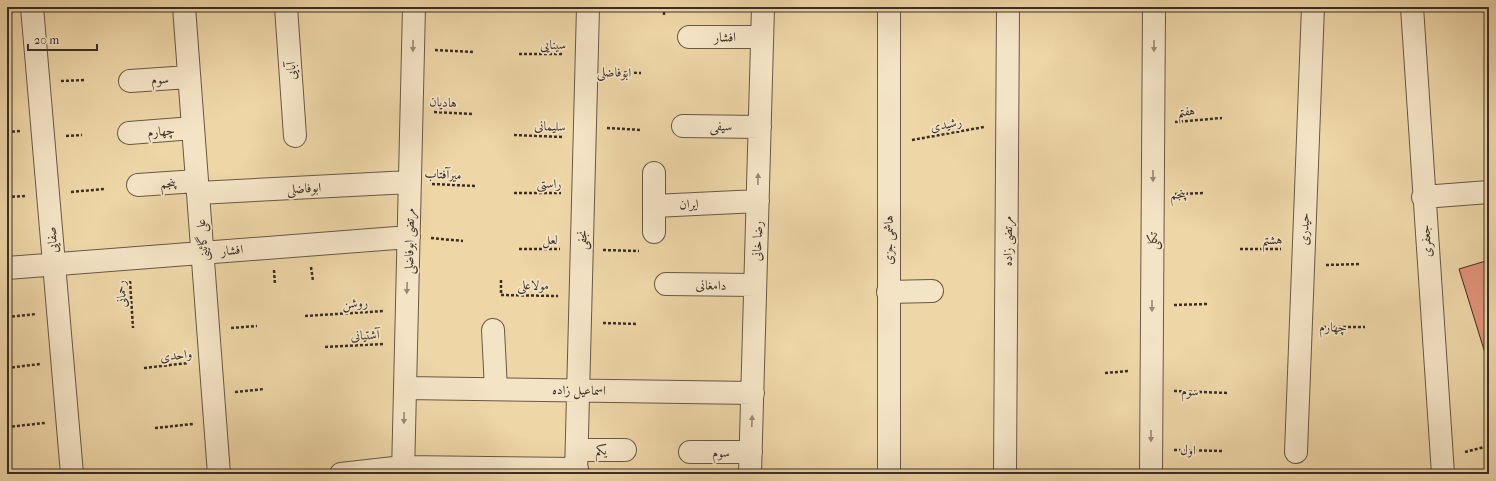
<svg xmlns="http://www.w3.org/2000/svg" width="1496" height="481" font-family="'IM FELL French Canon',Amiri,serif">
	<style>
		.building { fill: #e19278; stroke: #3a2e26 }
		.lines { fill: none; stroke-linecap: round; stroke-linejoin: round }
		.minor-casing { stroke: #675846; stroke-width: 24 }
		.path { stroke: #3a2e26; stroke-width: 2.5; stroke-dasharray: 3 2; stroke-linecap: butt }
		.minor { stroke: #f4e4c6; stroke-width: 22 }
		.oneway { fill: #978976 }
		.labels { text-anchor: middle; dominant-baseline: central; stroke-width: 3.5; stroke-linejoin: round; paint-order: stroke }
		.street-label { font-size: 13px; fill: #3a2e26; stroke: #f4e4c6 }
	</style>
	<rect width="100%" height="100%" fill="#eed6a7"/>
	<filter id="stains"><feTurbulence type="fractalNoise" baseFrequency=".005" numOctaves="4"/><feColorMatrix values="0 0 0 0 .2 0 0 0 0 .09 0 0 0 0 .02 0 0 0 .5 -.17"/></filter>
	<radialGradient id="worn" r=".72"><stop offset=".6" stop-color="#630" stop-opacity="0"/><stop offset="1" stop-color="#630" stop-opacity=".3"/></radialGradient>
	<path class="building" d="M1489 260V366L1459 269Z"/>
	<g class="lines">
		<defs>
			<path id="minor" d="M32 7 72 474
				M184 7 219 474
				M286 7 295 136
				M1412 7 1443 474
				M689 37H762
				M130 81 189 77
				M683 126 760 127
				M129 133 193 128
				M654 173V206L758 201
				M138 185 197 181
				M198 193 410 182
				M1423 197 1489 192
				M654 206V232
				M7 268 409 237
				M666 284 755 285
				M888 292 932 291
				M493 330 496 389
				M405 388 753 393
				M577 450H625
				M690 452H751
				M1296 452 1313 7
				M341 474 403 467 577 469
				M403 474 414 7
				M576 474 588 7
				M750 474 763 7
				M889 474V7
				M1005 474 1008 7
				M1151 474 1154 7"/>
		</defs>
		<use href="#minor" class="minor-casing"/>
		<path class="path" d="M664 7V17
			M435 50 474 52
			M519 54H564
			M609 72 641 73
			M61 81 85 80
			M434 112 474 114
			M1175 122 1222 118
			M607 128 642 130
			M7 132 20 131
			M514 135 562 137
			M66 136 82 135
			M912 140 984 127
			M432 184 475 186
			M71 192 104 189
			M514 193H561
			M1175 194 1204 193
			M7 197 26 196
			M431 238 463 241
			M519 249H560
			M1240 249H1281
			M603 250 639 251
			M1326 265 1361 264
			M311 267 313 281
			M274 270 275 285
			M501 280V295L558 296
			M130 281 133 328
			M1174 305 1207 304
			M305 316 384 311
			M7 317 36 314
			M603 323 638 324
			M1323 327H1365
			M231 328 257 326
			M325 347 384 344
			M7 368 40 364
			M144 368 188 363
			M1105 373 1129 371
			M1174 391 1229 393
			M235 392 264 389
			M7 427 45 423
			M155 428 193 424
			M1174 450 1224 451
			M1465 452 1484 447"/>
		<use href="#minor" class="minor"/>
	</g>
	<defs><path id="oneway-solid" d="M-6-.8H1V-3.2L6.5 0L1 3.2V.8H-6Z"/></defs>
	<g class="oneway">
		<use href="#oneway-solid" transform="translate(413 46) rotate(91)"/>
		<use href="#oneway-solid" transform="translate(1154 46) rotate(90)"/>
		<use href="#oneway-solid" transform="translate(1153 176) rotate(90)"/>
		<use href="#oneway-solid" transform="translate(758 179) rotate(-89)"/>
		<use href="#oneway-solid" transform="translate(407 288) rotate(92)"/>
		<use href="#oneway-solid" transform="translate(1152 306) rotate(90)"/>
		<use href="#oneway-solid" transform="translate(404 418) rotate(91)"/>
		<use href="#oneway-solid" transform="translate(752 421) rotate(-88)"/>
		<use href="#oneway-solid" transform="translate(1151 436) rotate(90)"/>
	</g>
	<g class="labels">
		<g class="street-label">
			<text transform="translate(725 37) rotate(-1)">افشار</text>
			<text x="553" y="44">سینایی</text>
			<text transform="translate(291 71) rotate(-94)">آبایی</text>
			<text transform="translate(614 72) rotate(2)">ابوفاضلی</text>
			<text transform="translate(160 79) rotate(-3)">سوم</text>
			<text transform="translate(443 102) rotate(3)">هادیان</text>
			<text transform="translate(1186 111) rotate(-5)">هفتم</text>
			<text transform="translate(946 124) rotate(-10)">رشیدی</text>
			<text transform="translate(550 126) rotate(2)">سلیمانی</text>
			<text transform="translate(721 126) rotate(1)">سیفی</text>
			<text transform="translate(161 131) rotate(-5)">چهارم</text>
			<text transform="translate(443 174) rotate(3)">میرآفتاب</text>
			<text transform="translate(168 183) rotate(-4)">پنجم</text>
			<text x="549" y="183">راستی</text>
			<text transform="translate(304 188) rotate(-3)">ابوفاضلی</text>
			<text transform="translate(1178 194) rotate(-2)">پنجم</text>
			<text transform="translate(689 204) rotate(-3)">ایران</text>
			<text transform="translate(1304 229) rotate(-88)">حیدری</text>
			<text x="550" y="239">لعل</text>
			<text x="1272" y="239">هشتم</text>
			<text transform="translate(52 240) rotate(-95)">صفایی</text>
			<text transform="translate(202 240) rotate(-94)">علی گائینی</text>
			<text transform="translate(582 240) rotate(-89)">نجفی</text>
			<text transform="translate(888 240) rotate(-90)">هاشمی جزی</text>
			<text transform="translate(409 241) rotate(-89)">مرتضی ابوفاضلی</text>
			<text transform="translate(757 241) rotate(-88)">رضا خانی</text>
			<text transform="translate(1007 241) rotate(-90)">مرتضی زاده</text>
			<text transform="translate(1152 241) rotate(-90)">تکلی</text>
			<text transform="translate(1426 241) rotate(-94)">جعفری</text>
			<text transform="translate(232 250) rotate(-5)">افشار</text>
			<text transform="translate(533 285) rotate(1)">مولاعلی</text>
			<text transform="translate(711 285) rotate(1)">دامغانی</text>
			<text transform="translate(121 294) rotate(-94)">رحمانی</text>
			<text transform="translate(355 303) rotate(-4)">روشن</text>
			<text transform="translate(1333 327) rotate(1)">چهارم</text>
			<text transform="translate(365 335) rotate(-3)">آشتیانی</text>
			<text transform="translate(176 355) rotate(-6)">واحدی</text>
			<text transform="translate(579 390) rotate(1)">اسماعیل زاده</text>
			<text transform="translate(1190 391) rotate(3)">سوم</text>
			<text transform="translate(601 450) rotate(1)">یکم</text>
			<text transform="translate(1188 450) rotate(1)">اول</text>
			<text x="721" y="452">سوم</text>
		</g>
	</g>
	<rect width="1496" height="481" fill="none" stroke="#eed6a7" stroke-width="24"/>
	<rect x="8" y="8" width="1480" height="465" fill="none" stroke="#3a2e26" stroke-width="2"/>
	<rect x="12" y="12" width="1472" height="457" fill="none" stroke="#3a2e26"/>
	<path d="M28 44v6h69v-6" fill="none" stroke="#3a2e26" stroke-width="2"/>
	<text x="34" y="44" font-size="12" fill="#3a2e26" stroke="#f4e4c6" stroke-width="3" paint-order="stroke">20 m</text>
	<rect width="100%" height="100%" filter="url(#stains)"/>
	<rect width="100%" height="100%" fill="url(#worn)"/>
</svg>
